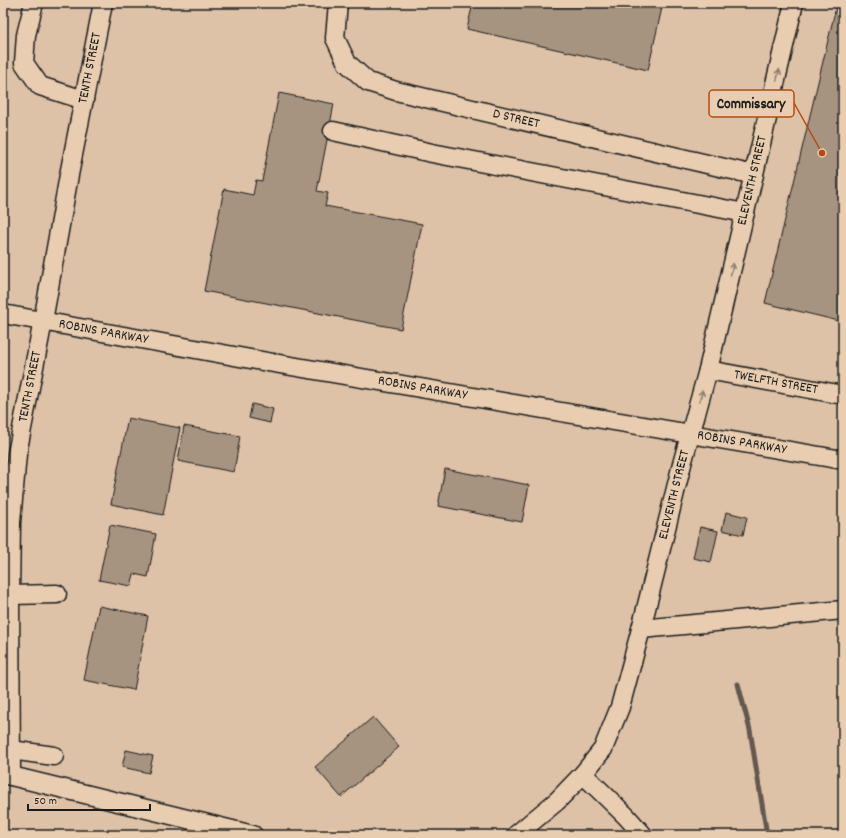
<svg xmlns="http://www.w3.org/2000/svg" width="846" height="838" font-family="Dekko,sans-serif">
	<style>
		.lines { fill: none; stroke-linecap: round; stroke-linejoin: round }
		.stream { stroke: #635950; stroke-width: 5 }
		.building { fill: #a79480; stroke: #1c1c1c }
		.minor-casing { stroke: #1c1c1c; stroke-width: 21 }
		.minor { stroke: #e9cdb0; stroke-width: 18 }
		.oneway { stroke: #8d7d6d }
		.labels { text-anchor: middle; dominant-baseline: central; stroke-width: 3; stroke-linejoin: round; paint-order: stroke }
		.street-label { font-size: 14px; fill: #1c1c1c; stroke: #e9cdb0 }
		.leader { fill: none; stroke: #b54a10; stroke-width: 1.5 }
		.callout-dot { fill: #b54a10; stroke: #e9cdb0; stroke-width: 1.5 }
		.callout { fill: #e9cdb0; stroke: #b54a10; stroke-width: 1.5 }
		.callout-label { font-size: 15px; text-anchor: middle; font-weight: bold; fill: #1c1c1c }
	</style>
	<rect width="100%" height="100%" fill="#ddc2a7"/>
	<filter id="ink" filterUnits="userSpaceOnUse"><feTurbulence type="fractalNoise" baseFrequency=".025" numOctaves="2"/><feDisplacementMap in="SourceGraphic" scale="8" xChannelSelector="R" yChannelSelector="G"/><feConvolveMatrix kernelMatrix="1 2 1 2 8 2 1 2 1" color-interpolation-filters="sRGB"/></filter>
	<g filter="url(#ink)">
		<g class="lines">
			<path class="stream" d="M738 684 750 730 767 835"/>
		</g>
		<path class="building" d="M473 3H663L648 70 467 29Z
			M837 3H843V322L765 303Z
			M279 93 334 104 317 191 328 193 325 206 422 224 401 329 204 291 224 189 253 195 256 180 262 181Z
			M252 404 273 409 270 423 249 418Z
			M128 418 180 428 163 515 111 504Z
			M184 426 240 436 234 472 178 461Z
			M445 469 529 485 522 522 438 506Z
			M726 512 747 517 743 535 722 530Z
			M110 525 156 534 148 577 134 574 131 586 99 580Z
			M700 527 718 531 711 562 693 558Z
			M99 606 148 616 134 690 84 680Z
			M373 717 399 747 341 797 315 767Z
			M126 750 153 756 149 773 122 767Z"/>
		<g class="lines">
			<defs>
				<g id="minor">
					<path d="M34 3 26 35 24 63 40 86 84 100"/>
					<path id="s1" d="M338 3 335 38 347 63 368 82 396 91 754 175"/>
					<path d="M333 131 432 153 745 213"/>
					<path id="s2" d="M3 314 256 360 843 460"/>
					<path id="s3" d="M708 370 843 395"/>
					<path d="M10 595 57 594"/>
					<path d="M641 629 843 610"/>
					<path d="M11 750 54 756"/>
					<path d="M3 774 253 835"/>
					<path d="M583 774 626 816 643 835"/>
					<path id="s4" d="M11 776 10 595 11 522 17 454 43 321 69 175 103 3"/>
					<path id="s5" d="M516 835 557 801 583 774 603 749 620 707 641 629 682 464 708 370 794 3"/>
				</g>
			</defs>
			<use href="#minor" class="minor-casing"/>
			<use href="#minor" class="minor"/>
		</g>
		<defs><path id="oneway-shaft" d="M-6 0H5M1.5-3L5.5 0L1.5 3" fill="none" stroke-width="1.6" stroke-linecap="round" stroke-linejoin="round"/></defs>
		<g class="oneway">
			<use href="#oneway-shaft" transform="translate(778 75) rotate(-77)"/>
			<use href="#oneway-shaft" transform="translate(732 269) rotate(-77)"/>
			<use href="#oneway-shaft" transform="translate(701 396) rotate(-75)"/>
		</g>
	</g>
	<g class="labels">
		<g class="street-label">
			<text stroke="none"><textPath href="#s4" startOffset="715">TENTH STREET</textPath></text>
			<text stroke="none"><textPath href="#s1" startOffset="244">D STREET</textPath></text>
			<text stroke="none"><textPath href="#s5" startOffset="711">ELEVENTH STREET</textPath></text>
			<text stroke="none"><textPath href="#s2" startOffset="102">ROBINS PARKWAY</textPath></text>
			<text stroke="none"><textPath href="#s3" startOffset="69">TWELFTH STREET</textPath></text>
			<text stroke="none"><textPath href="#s4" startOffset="391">TENTH STREET</textPath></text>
			<text stroke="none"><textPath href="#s2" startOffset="426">ROBINS PARKWAY</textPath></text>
			<text stroke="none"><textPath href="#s2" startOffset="750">ROBINS PARKWAY</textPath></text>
			<text stroke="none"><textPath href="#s5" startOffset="387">ELEVENTH STREET</textPath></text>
		</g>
	</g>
	<path class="leader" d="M822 153L794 103"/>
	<circle class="callout-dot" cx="822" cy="153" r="4"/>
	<rect class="callout" x="709" y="90" width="85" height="27" rx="4"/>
	<g class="callout-label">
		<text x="751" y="108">Commissary</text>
	</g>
	<rect width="846" height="838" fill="none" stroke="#e9cdb0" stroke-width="16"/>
	<rect x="8" y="8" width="830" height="822" fill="none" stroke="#1c1c1c" stroke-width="1.5" filter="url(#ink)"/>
	<path d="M28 804v6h122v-6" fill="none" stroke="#1c1c1c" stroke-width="2"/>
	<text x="34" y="804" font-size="12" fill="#1c1c1c" stroke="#e9cdb0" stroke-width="3" paint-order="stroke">50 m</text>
</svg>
